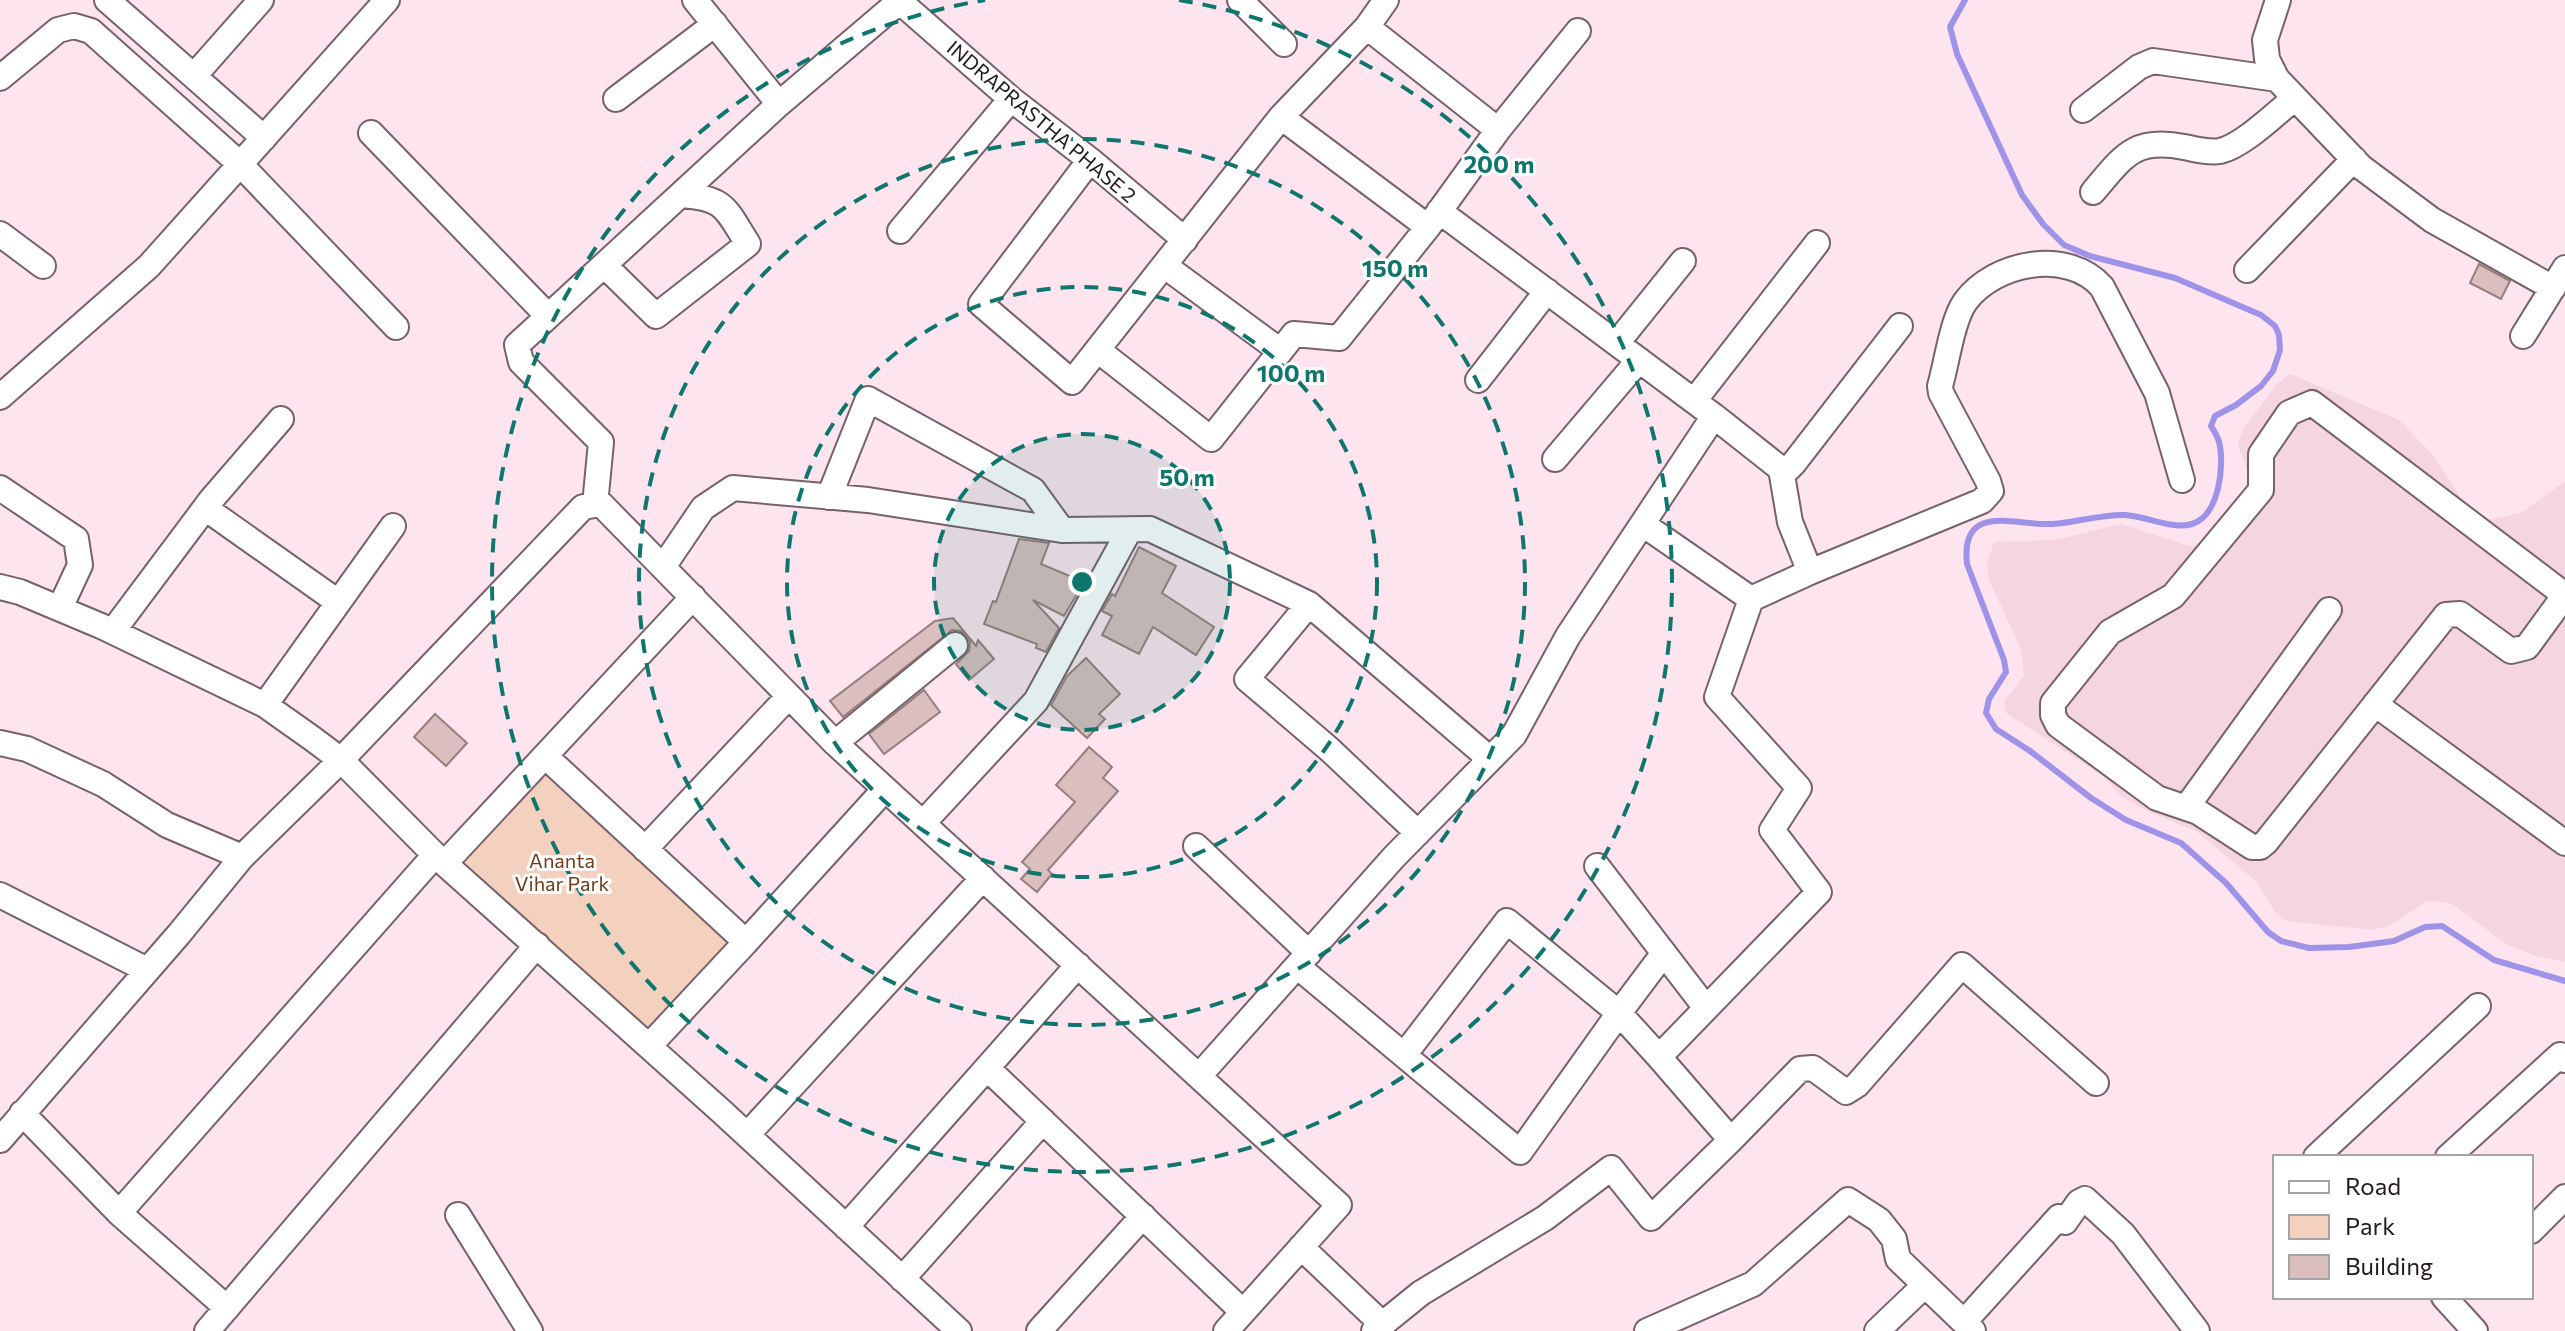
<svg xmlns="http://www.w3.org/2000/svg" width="2565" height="1331" font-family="Commissioner,sans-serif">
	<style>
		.built { fill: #f5d5e2 }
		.green { fill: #f4d1be }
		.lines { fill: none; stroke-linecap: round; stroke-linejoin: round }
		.stream { stroke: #9f93e9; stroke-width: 6 }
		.building { fill: #dabfbe; stroke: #977e7d; stroke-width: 2 }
		.minor-casing { stroke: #77616b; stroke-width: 28 }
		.minor { stroke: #fff; stroke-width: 24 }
		.ring { fill: none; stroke: #0f766e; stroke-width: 4; stroke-dasharray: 14 10 }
		.labels { text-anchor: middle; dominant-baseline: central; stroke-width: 6; stroke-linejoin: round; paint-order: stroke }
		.street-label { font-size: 20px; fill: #21191c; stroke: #fff }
		.park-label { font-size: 20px; fill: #733b15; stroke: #fff }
		.centre { fill: #0f766e; stroke: #fff; stroke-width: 4 }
		.ring-label { font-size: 24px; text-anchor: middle; font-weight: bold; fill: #0f766e; stroke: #fff; stroke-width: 6; stroke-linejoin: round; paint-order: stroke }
	</style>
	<rect width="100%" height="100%" fill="#fde4ee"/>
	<path class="built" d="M2290 374 2399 420 2434 456 2468 508 2485 520 2521 513 2565 481V962L2536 956 2506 944 2454 905 2444 902 2427 901 2389 926 2373 930 2286 921 2275 912 2257 882 2196 831 2149 812 2122 797 2103 776 2006 713 2004 701 2024 676 2021 649 1989 580 1987 563 1994 542 2055 540 2121 524 2192 547 2215 535 2237 508 2249 477 2238 445 2243 429 2277 384Z"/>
	<path class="green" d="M545 758 737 944 648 1041 447 864Z"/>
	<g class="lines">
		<path class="stream" d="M1965 0 1950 27 1957 54 2022 195 2043 224 2064 245 2090 256 2175 278 2261 315 2275 326 2279 335 2280 350 2273 371 2261 386 2236 405 2215 416 2211 426C2214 431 2218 437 2219 442 2225 465 2219 516 2192 524 2172 530 2146 516 2125 515 2100 514 2076 523 2052 524 2016 526 1960 501 1967 564L2004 660 2006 672 1989 699 1986 713 1996 729 2030 751 2091 798 2126 820 2181 843 2226 883 2268 932 2281 941 2309 948 2349 947 2394 941 2425 927 2442 926 2494 960 2565 981"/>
	</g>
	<path class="building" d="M2479 264 2510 281 2501 299 2470 283Z
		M1019 539 1049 543 1041 564 1084 582 1064 616 1033 600 1059 628 1046 652 1036 648 1037 644 984 624 993 601 996 602Z
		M1139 547 1176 566 1162 593 1214 627 1196 655 1153 627 1139 654 1102 635 1112 616 1102 611 1112 594 1115 596Z
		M953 618 976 646 978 640 994 659 969 680 956 664 969 651 970 642 961 631 952 630 843 717 830 701 935 621Z
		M1086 658 1120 694 1099 714 1105 719 1087 738 1051 705 1067 676Z
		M924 690 940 712 884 754 869 734Z
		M435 714 467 743 446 766 414 737Z
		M1089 747 1112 767 1103 778 1118 791 1048 870 1052 874 1037 892 1021 879 1030 869 1022 862 1075 802 1056 785Z"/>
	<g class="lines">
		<defs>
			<path id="minor" d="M107 0 264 138
				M695 0 779 104
				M898 0 1011 99 1090 160 1185 240
				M1240 0 1284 44
				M1386 0 1367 27 1281 117 1428 227 1498 130 1578 31
				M2278 0 2265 40 2267 59 2277 79 2361 167 2432 220 2553 288
				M1367 27 1498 130
				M194 76 261 0
				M0 78 58 30 74 26 91 31 240 164 396 327
				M616 99 715 24
				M2083 110 2139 67 2153 61 2277 79
				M371 133 548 316
				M1090 160 981 304 1072 382 1281 117
				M2093 192C2123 157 2133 137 2184 147 2195 149 2208 153 2220 151 2243 146 2276 113 2295 98
				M1439 211 1714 416 1781 469H1788L1794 463 1900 326
				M900 231 1011 99
				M0 234 43 266
				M604 265 656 316 748 244C725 208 726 198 680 195
				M1165 266 1279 350
				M2247 270 2354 159
				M2523 336 2565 268
				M1617 343 1683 261
				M1099 351 1211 439 1294 334 1339 338 1428 227
				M1478 380 1547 291
				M0 397 149 266 387 0
				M1694 401 1817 243
				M2312 403 2557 589 2562 599 2527 647 2511 651 2460 614 2446 615 2266 842 2260 847H2252L2198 812 2157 798 2058 725 2053 715V703L2110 632 2173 596 2261 490V454L2289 413Z
				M1555 459 1639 360
				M1781 469 1790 522 1810 572
				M0 488 76 539 80 565 60 608
				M829 497 868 399 1033 490 1062 530 1150 529 1309 604 1490 759
				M595 505 601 442 521 362 517 345 779 104 901 0
				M205 508 338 602
				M1644 525 1751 599
				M663 567 703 508 733 488 868 500 1062 530
				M0 587 20 592 101 626 265 705 313 739 341 760 435 855 721 1111 959 1331
				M1309 604 1247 679 1329 749 1418 833
				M113 631 211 500 281 419
				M2375 704 2565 843
				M265 705 393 526
				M0 743 27 749 103 784 167 825 242 857
				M835 743 955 645
				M545 756 746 942 649 1046
				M2186 808 2329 610
				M923 823 1036 701 1130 529
				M1196 846 1309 953
				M645 849 789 696
				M445 863 693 597
				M1597 866 1706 1008
				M0 895 147 970
				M746 942 885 789
				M1297 966 1520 1152 1619 1013 1659 1057
				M1404 1055 1507 921 1619 1013 1664 953
				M987 1068 1243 1312
				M1199 1076 1394 857 1514 735 1568 636 1714 416
				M2096 1083 1962 965 1857 1085 1846 1092 1813 1068 1800 1069 1731 1140 1659 1057 1819 892 1772 830 1799 788 1717 697 1751 599 1810 572 1982 501 1991 491 1988 481 1941 393 1940 386C1947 362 1952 321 1965 302 1994 262 2068 248 2102 287L2157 393 2182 480
				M22 1113 119 1213 227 1308
				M747 1135 983 878
				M0 1140 179 934 242 857 341 760 583 507 601 504 835 743 1339 1205 1226 1331
				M2316 1157 2478 1006
				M2448 1157 2560 1055 2565 1060
				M119 1213 435 855
				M458 1215 530 1331
				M846 1227 1078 965
				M2531 1231 2565 1197
				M1301 1247 1382 1324
				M902 1279 1043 1121
				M2444 1297 2475 1331
				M1964 1322 2059 1217 2065 1222 2079 1202 2085 1199 2123 1234 2197 1331
				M207 1331 537 945
				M1039 1331 1143 1216
				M1374 1331 1421 1293 1545 1218 1611 1168 1651 1218 1731 1140
				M1647 1331 1753 1284 1848 1200 1879 1220 1894 1239 1898 1259 1973 1331
				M1877 1331 1925 1285"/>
		</defs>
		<use href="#minor" class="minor-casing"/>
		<use href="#minor" class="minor"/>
	</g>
	<circle cx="1082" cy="582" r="148" fill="#0f766e" fill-opacity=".12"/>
	<g class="ring">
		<circle cx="1082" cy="582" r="148"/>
		<circle cx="1082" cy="582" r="295"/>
		<circle cx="1082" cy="582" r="443"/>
		<path d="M1179 0A590 590 0 1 1 985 0"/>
	</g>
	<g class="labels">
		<g class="street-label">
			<text transform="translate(1042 121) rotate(40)">INDRAPRASTHA PHASE 2</text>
		</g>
		<g class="park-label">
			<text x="562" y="860">Ananta<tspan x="562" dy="23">Vihar Park</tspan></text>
		</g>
	</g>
	<circle cx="1082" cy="582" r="12" class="centre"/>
	<g class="ring-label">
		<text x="1499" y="173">200 m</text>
		<text x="1395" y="277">150 m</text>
		<text x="1291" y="382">100 m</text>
		<text x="1187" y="486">50 m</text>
	</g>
	<rect x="2273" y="1155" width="260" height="144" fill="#ffffff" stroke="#a6a3a4" stroke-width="2"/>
	<rect x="2289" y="1181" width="40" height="12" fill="#ffffff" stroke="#a6a3a4" stroke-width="2"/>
	<text x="2345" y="1195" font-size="24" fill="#21191c">Road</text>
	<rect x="2289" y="1215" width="40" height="24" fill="#f4d1be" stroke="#a6a3a4" stroke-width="2"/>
	<text x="2345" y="1235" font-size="24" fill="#21191c">Park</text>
	<rect x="2289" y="1255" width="40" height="24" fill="#dabfbe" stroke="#a6a3a4" stroke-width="2"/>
	<text x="2345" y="1275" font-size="24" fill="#21191c">Building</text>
</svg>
